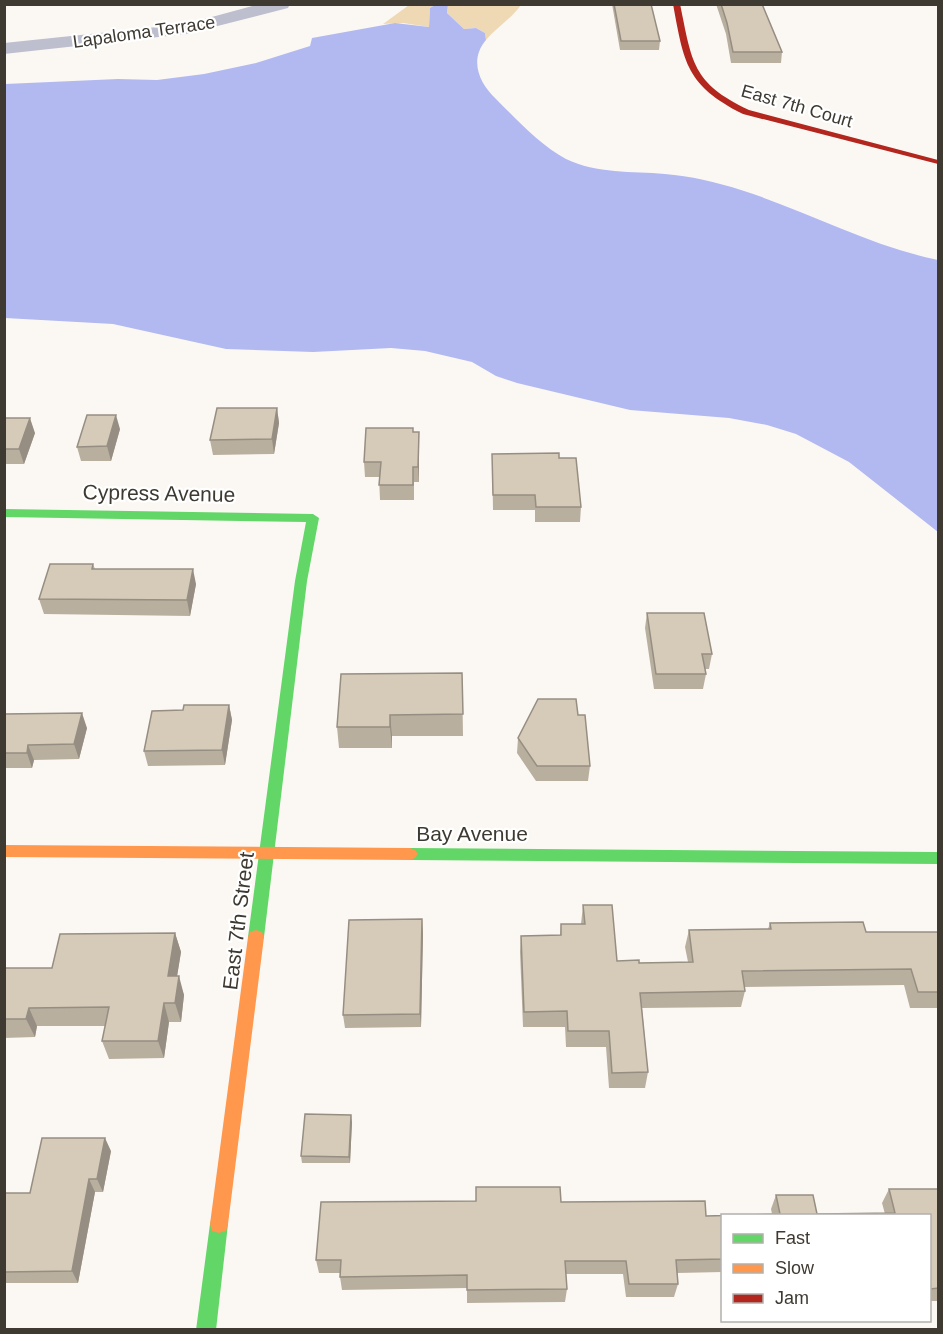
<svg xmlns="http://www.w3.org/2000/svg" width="943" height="1334" font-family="Helvetica,sans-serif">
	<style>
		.green { fill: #efd9b4 }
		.water { fill: #b2b9f1 }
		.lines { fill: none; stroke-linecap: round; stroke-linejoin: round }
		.street { fill: #bdbfcf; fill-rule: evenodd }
		.fast { fill: #63d668; fill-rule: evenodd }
		.slow { fill: #ff974d; fill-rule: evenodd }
		.jam { fill: #b3261e; fill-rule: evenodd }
		.wall { fill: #b8af9f }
		.shaded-wall { fill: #968e82 }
		.building { fill: #d6cbb9; stroke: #968e82; stroke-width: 1.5 }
		.labels { text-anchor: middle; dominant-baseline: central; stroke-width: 4.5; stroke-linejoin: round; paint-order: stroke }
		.far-street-label { font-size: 18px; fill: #3e3931; stroke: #fff }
		.street-label { font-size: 21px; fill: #3e3931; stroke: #fff }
	</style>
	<rect width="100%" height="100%" fill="#fbf8f4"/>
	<path class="green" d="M409 5H435L430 8 429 27 403 23 383 24Z
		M448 5H521C511 19 497 27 486 40L485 33 476 28 464 29 447 13Z"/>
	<path class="water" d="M435 5H448L447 13 464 29 476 28 485 33 486 40C469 60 479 83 496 99 516 119 541 146 566 159 597 174 632 171 665 174 690 176 716 182 741 190 807 211 870 246 938 260V532L849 462 796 434 767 425 729 418 630 410 517 383 496 376 472 362 425 351 391 348 313 352 226 349 113 324 5 318V84L118 79 157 80 204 74 256 63 310 46 312 38 395 23 429 27 430 8Z"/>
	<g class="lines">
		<path class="street" d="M260 4H290L288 8 186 34 4 54V43L186 24Z"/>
		<path class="fast" d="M4 509 313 514 319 518 307 581 264 937 262 942 256 944 250 942 248 937 295 581 306 522 4 517Z
			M410 848 938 852V864L410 860 405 858 402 854 405 850Z
			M219 1215 226 1217 228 1224 216 1330H196L210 1224 212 1217Z"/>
		<path class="slow" d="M4 845 410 848 415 850 418 854 415 858 410 860 4 857Z
			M256 930 262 932 264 937 228 1224 226 1231 219 1233 212 1231 210 1224 248 937 250 932Z"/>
		<path class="jam" d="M673 4H680C692 62 692 83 749 110L938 160V164L743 114C686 85 684 63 673 4Z"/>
	</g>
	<path class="wall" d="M612 4H651L660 41 659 50H620Z
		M716 4H762L782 52 781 63H731L726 34Z
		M277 408 279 423 274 454 213 455 210 440Z
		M4 418 35 433 24 464H4Z
		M120 429 111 461H81L77 447Z
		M413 432H419V482H414V500H380L379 477H365L364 462Z
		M492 454 559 458 581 507 580 522H535V510H493Z
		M93 564 95 569 196 584 190 616 44 614 39 599Z
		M647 613 712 654 709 669H705L706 674 703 689H654L645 628Z
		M462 673 463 736H392V748H339L337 727Z
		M229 705 232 720 225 765 148 766 144 751 183 710Z
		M4 714 87 728 79 759 34 760 32 768H4Z
		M578 715 590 766 588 781H536L517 753 518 738Z
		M583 905 617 961 639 963 688 962 685 947 689 930 768 929 770 923 866 932H939V1008H910L904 985 744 987 745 991 741 1007 642 1008 648 1072 645 1088H609L606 1047H566L565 1027H523L520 952 521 936 560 935 561 924H581Z
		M422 919 423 934 421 1027 345 1028 343 1015Z
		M175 933 181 952 177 976 184 995 181 1022H169L164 1058 109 1059 102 1041 105 1026H37L35 1037 4 1038V968H52Z
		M352 1122 350 1163H302L301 1156Z
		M111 1151 103 1192H95L78 1283H4V1193H30Z
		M889 1189H939V1301H930V1215H723V1272L677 1273 678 1284 674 1297H626L623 1274H566L567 1289 565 1302 467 1303V1288L342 1290 340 1277V1273H319L316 1260 561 1202 706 1216 772 1214 771 1209 776 1195 817 1214H885L882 1203Z"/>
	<path class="shaded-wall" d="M277 408 279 423 274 454 272 439Z
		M116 415 120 429 111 461 107 446Z
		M30 418 35 433 24 464 19 449Z
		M419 432V482L418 467Z
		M193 569 196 584 190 616 187 600Z
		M229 705 232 720 225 765 222 750Z
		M82 713 87 728 79 759 74 744Z
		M390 715 392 736V748L390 727Z
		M28 745 34 760 32 768 27 753Z
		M422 919 423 934 421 1027 420 1014Z
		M175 933 181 952 174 995 168 976Z
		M179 976 184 995 181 1022 175 1003Z
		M164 1003 169 1022 164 1058 158 1041Z
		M29 1008 37 1026 35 1037 26 1019Z
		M351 1115 352 1122 350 1163 349 1157Z
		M105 1138 111 1151 103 1192 97 1179Z
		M89 1179 95 1192 78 1283 72 1271Z"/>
	<path class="building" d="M614 4H651L660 41H621Z
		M721 4H762L782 52H733L727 23Z
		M217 408H277L272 439 210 440Z
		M87 415H116L107 446 77 447Z
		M4 418H30L19 449H4Z
		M366 428H413V432H419L418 467H413V485H379L381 462H364Z
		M559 453V458H576L581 507H536L535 495H493L492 454Z
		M50 564H93L92 569H193L187 600 39 599Z
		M647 613H704L712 654H702L706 674H656Z
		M462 673 463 714 390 715V727H337L341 674Z
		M538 699H576L578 715H585L590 766H537L518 738Z
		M184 705H229L222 750 144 751 152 711 183 710Z
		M82 713 74 744 28 745 27 753H4V714Z
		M583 905H612L617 961 639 960V963L693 962 689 930 771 929 770 923 863 922 866 932H939V992H918L911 969 742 971 745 991 640 993 648 1072 612 1073 609 1031H568L567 1011 524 1012 521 936 561 935V924H585Z
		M422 919 420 1014 343 1015 349 920Z
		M175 933 168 976H179L175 1003H164L158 1041H102L109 1007 29 1008 26 1019H4V968H52L60 934Z
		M305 1114 351 1115 349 1157 301 1156Z
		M42 1138H105L97 1179H89L72 1271 4 1272V1193H30Z
		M476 1187H560L561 1202 705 1201 706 1216 780 1214 776 1195H813L817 1214 895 1213 889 1189H939V1288L930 1289V1215H723V1259L676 1260 678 1284H629L626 1261H565L567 1289 467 1290V1275L340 1277 341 1260H316L321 1202 476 1201Z"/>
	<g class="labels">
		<g class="far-street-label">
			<text transform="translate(144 32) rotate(-8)">Lapaloma Terrace</text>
			<text transform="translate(797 106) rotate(16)">East 7th Court</text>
		</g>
		<g class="street-label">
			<text transform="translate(159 493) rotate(1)">Cypress Avenue</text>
			<text x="472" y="833">Bay Avenue</text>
			<text transform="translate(238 921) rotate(-83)">East 7th Street</text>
		</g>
	</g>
	<rect width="943" height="1334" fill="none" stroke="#3e3931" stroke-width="12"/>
	<rect x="721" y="1214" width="210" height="108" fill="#ffffff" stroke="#b2b0ad" stroke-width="1.5"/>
	<rect x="733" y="1234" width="30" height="9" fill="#63d668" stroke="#b2b0ad" stroke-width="1.5"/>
	<text x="775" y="1244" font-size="18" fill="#3e3931">Fast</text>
	<rect x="733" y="1264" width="30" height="9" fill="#ff974d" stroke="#b2b0ad" stroke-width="1.5"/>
	<text x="775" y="1274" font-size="18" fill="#3e3931">Slow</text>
	<rect x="733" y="1294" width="30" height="9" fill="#b3261e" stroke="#b2b0ad" stroke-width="1.5"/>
	<text x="775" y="1304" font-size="18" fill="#3e3931">Jam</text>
</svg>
